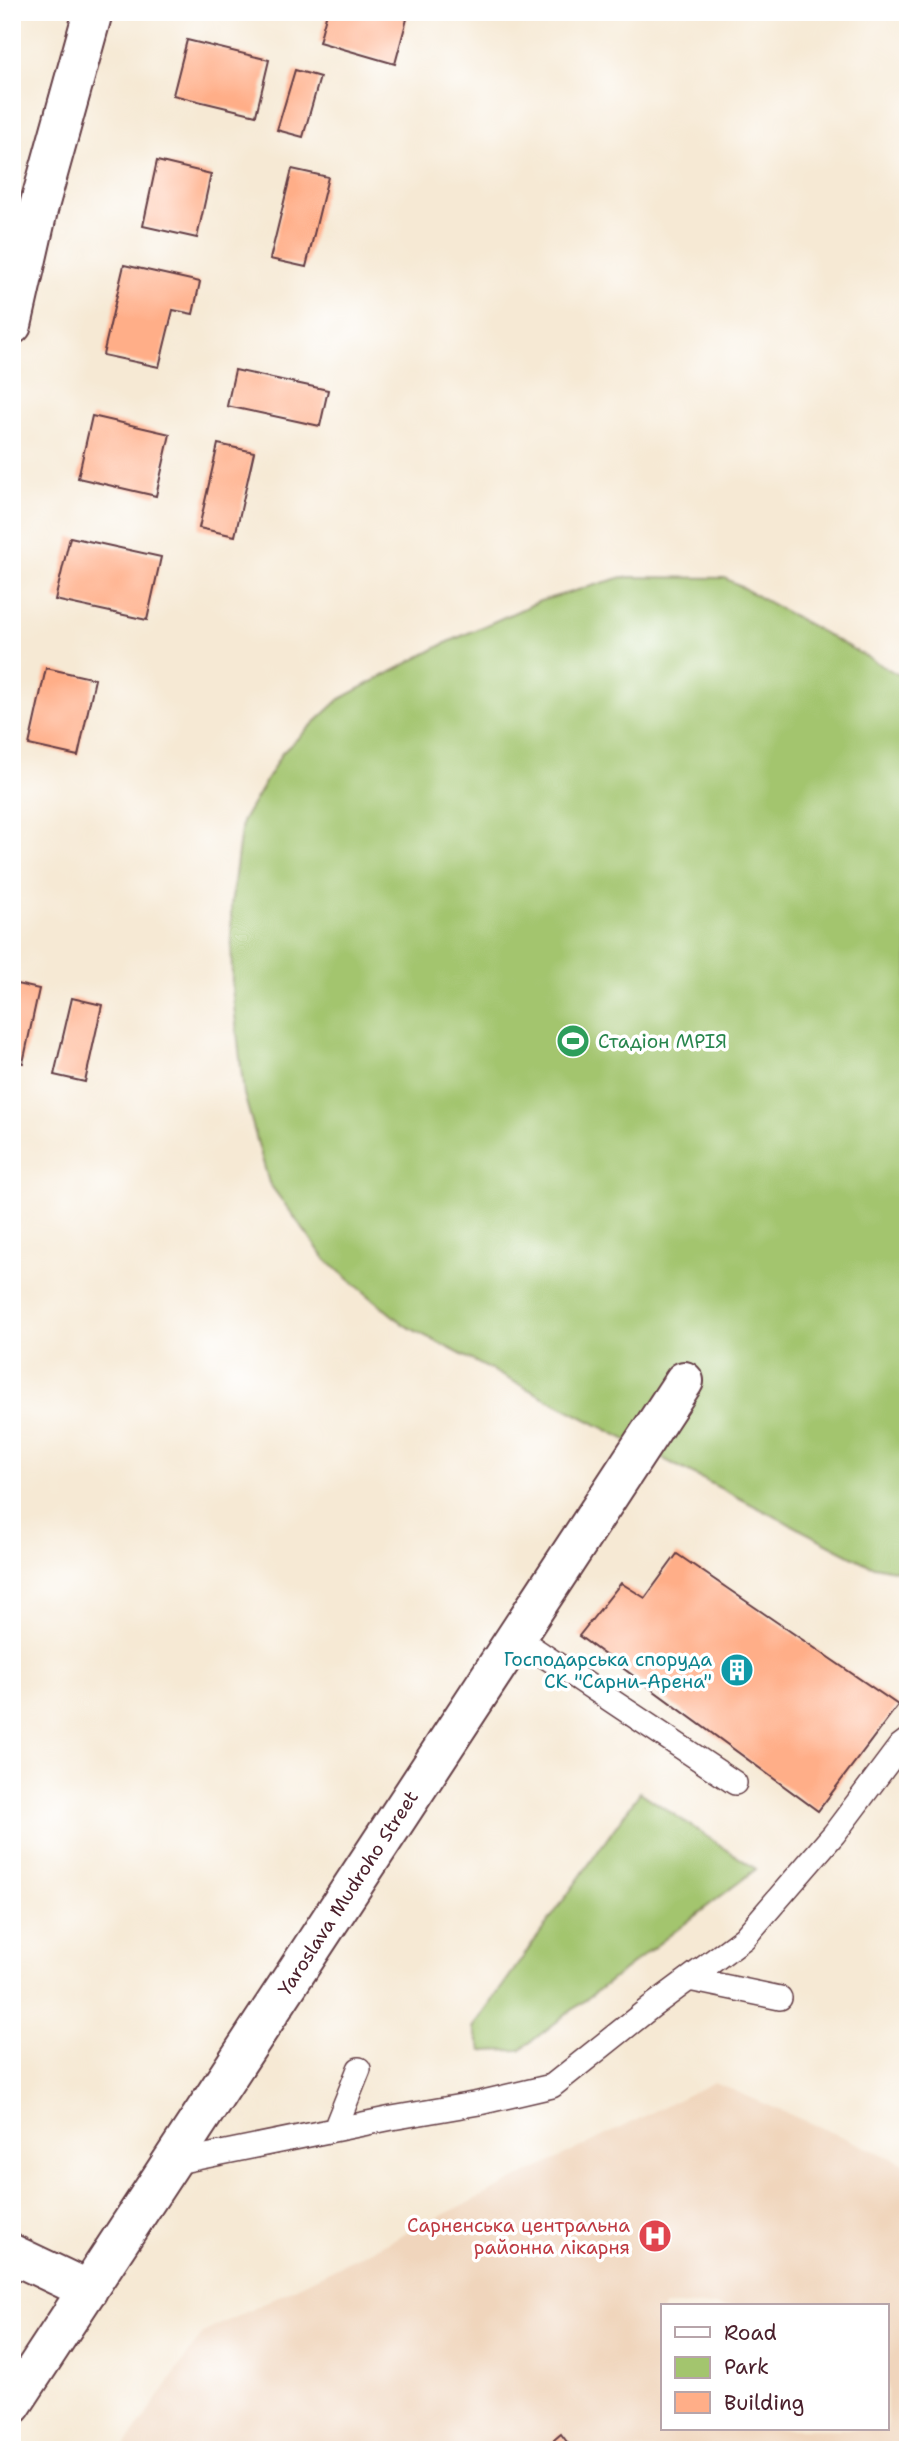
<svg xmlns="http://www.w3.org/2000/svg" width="920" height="2462" font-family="'Shantell Sans',sans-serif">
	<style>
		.built { fill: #f0d5bc; fill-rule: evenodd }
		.green { fill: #a3c56e; stroke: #76724c; stroke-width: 2 }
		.building { fill: #ffae88 }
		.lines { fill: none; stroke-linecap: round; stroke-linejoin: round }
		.lane-casing { stroke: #643d44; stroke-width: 26 }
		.street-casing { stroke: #643d44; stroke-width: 42 }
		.lane { stroke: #fff; stroke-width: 23 }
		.street { stroke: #fff; stroke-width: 38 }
		.labels { text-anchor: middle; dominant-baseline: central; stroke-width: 7; stroke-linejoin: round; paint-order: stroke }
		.leisure-label { font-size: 19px; fill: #27864d; stroke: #fff; text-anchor: start }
		.culture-label { font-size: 19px; fill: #0d838f; stroke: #fff; text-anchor: end }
		.street-label { font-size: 19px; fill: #4a1f2b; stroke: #fff }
		.health-label { font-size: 19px; fill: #be3a42; stroke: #fff; text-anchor: end }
	</style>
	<rect width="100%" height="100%" fill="#fff"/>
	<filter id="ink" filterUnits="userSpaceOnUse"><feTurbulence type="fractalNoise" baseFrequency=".0143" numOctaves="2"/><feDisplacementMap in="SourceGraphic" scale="14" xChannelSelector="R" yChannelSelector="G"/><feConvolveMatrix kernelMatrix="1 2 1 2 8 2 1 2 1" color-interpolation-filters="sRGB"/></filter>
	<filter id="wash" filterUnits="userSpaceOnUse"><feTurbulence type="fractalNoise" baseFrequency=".00686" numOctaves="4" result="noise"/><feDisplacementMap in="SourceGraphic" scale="28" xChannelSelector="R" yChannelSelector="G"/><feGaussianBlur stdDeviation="1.57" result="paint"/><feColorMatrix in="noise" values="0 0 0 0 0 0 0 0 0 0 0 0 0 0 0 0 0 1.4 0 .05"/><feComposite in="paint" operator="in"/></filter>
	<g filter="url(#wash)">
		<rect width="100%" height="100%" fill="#f6e9d4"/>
		<path class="built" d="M714 2082 908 2165V2450H122L203 2333ZM663 2306H887V2429H663Z"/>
		<path class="green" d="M623 577 725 578 908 680V1573L869 1565 404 1325 326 1260 269 1183 244 1094 232 988 231 905 242 822 282 753 340 699 444 644 540 601Z
			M640 1792 756 1869 520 2050 482 2051 473 2028Z"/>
		<g id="blocks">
			<path class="building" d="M327 12H396L395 15 407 19 395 64 319 42Z
				M187 40 269 60 256 115 173 95Z
				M295 70 320 77 303 137 277 130Z
				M157 161 211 174 197 238 143 226Z
				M292 169 328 177 306 267 270 259Z
				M124 265 200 282 193 314 173 310 159 367 103 355Z
				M235 370 328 390 320 426 227 406Z
				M92 416 170 434 156 496 78 478Z
				M218 444 254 452 235 536 199 528Z
				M70 537 161 557 147 620 55 600Z
				M46 668 95 679 78 756 29 745Z
				M12 983 39 989 23 1063 12 1061Z
				M72 998 102 1005 85 1082 54 1075Z
				M677 1554 898 1705 818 1811 579 1636 621 1583 645 1598Z
				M561 2434 573 2450H542Z"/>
		</g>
	</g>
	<g filter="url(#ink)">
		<use href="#blocks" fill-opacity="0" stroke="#643d44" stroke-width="2"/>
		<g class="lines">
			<defs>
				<path id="lane" d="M516 1637 735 1783
					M689 1979 780 1998
					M335 2129 359 2069
					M172 2163 392 2118 479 2103 552 2086 651 2007 744 1938 834 1834 900 1746 908 1740"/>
				<path id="street" d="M12 325 38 210 93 12
					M12 2254 88 2290
					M12 2405 684 1381"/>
			</defs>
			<use href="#lane" class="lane-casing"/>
			<use href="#street" class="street-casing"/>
			<use href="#lane" class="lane"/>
			<use href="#street" class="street"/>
		</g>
	</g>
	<defs>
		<symbol id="stadium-disc" viewBox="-11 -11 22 22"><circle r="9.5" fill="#2e9e5b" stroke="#fff"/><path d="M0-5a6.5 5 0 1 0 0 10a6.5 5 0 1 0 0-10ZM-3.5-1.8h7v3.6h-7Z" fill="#fff"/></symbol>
		<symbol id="building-disc" viewBox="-11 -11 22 22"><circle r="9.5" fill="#0f9aa8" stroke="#fff"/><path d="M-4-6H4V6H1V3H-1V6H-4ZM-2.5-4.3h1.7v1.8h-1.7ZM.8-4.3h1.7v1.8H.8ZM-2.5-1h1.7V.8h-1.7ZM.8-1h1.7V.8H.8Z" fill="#fff"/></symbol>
		<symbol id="hospital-disc" viewBox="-11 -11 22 22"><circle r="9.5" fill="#e0444e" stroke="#fff"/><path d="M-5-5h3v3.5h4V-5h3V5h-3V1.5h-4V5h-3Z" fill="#fff"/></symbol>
	</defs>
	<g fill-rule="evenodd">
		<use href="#stadium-disc" x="554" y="1022" width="38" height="38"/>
		<use href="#building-disc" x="718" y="1651" width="38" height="38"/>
		<use href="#hospital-disc" x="636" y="2217" width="38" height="38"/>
	</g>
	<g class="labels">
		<g class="leisure-label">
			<text x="598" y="1041">Стадіон МРІЯ</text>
		</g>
		<g class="culture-label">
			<text x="712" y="1659">Господарська споруда<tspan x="712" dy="22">СК "Сарни-Арена"</tspan></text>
		</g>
		<g class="street-label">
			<text transform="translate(348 1893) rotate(-57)">Yaroslava Mudroho Street</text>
		</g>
		<g class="health-label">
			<text x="630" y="2225">Сарненська центральна<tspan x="630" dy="22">районна лікарня</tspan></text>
		</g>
	</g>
	<rect width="920" height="2462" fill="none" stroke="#fff" stroke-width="42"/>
	<rect x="661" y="2304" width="228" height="126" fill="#ffffff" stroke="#b7a5aa" stroke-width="2"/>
	<rect x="675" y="2327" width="35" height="10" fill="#ffffff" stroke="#b7a5aa" stroke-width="2"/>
	<text x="724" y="2340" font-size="21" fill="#4a1f2b">Road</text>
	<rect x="675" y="2357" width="35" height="21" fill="#a3c56e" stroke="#b7a5aa" stroke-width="2"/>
	<text x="724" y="2374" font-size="21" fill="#4a1f2b">Park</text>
	<rect x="675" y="2392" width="35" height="21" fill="#ffae88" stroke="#b7a5aa" stroke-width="2"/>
	<text x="724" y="2410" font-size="21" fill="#4a1f2b">Building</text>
</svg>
